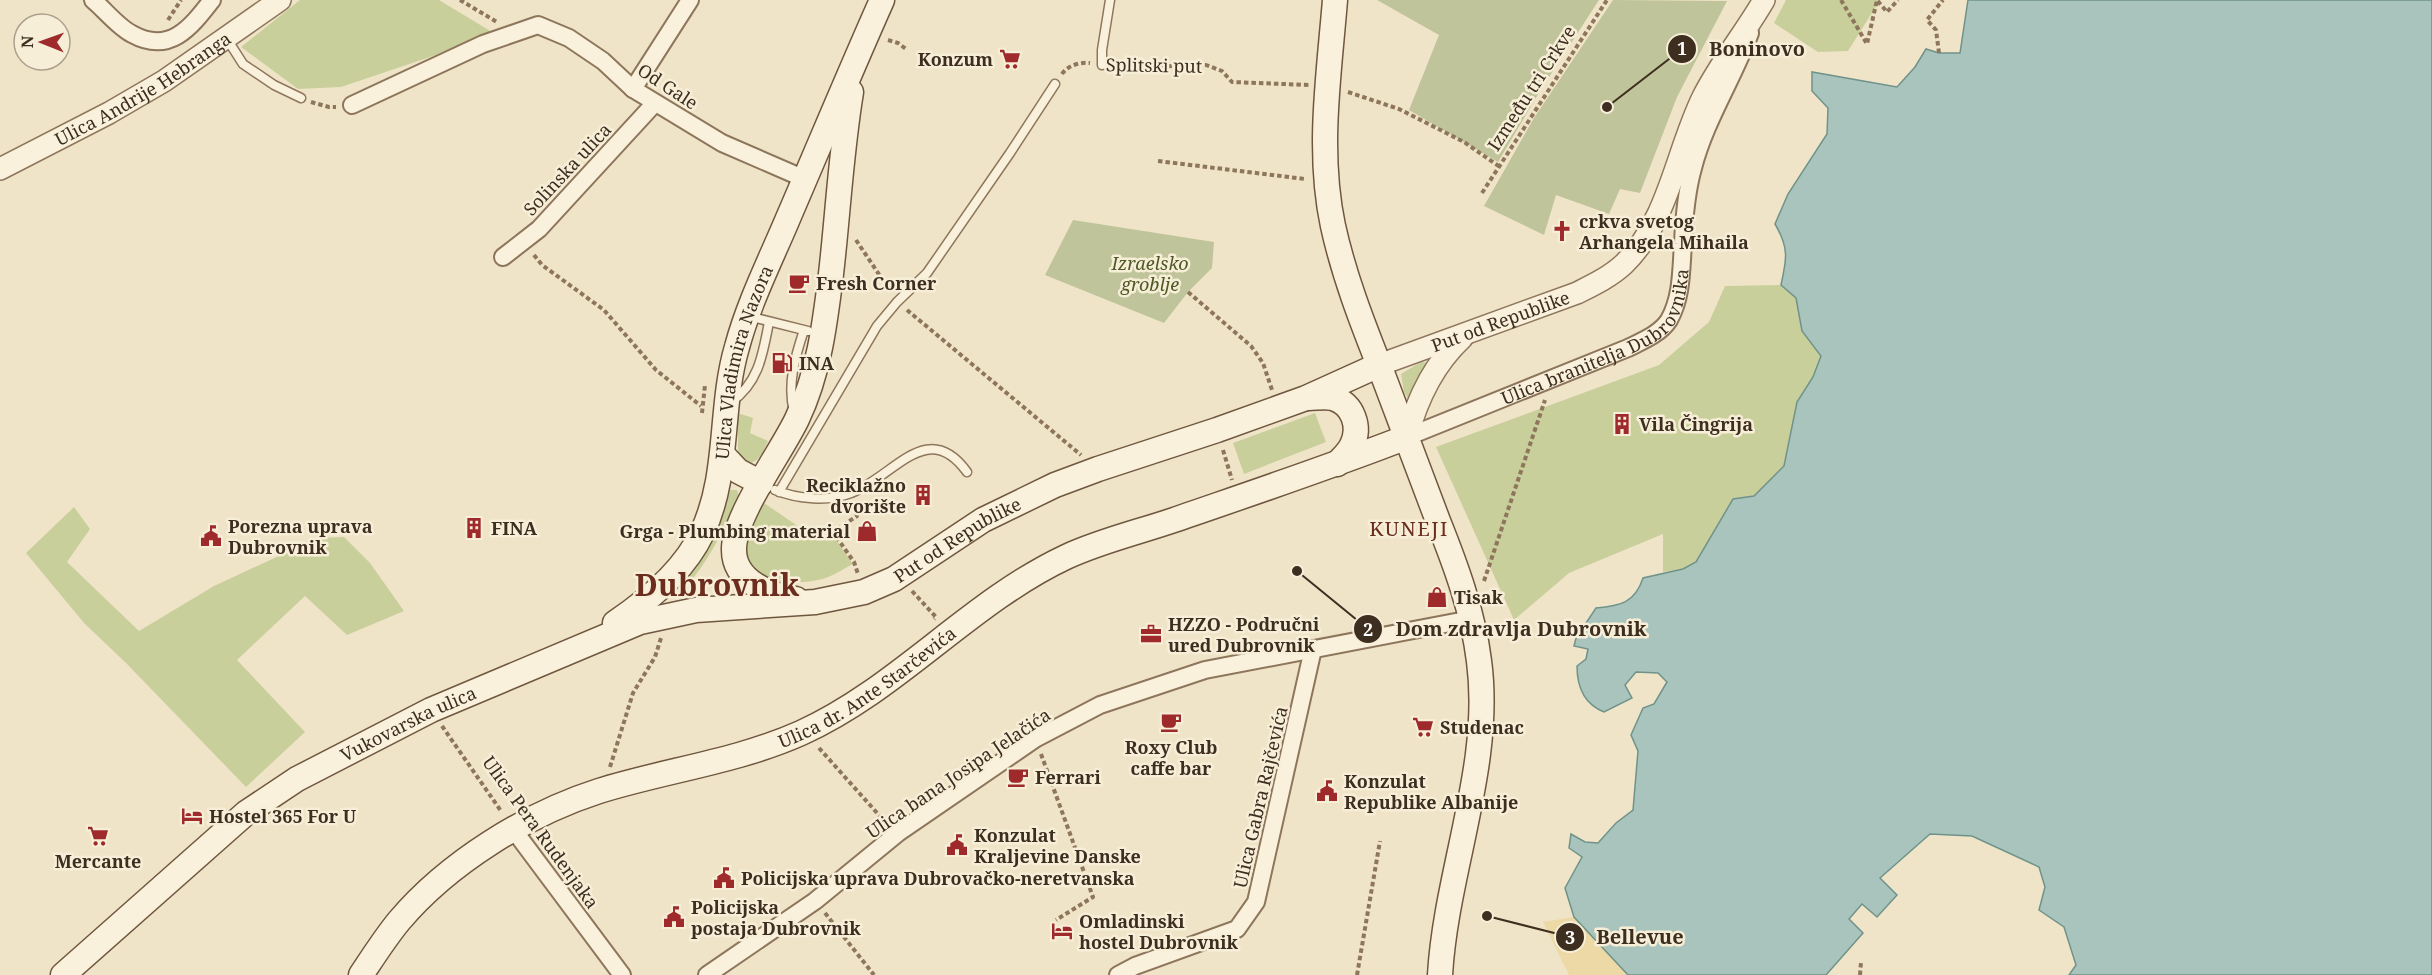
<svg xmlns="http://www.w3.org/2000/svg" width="2432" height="975" font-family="'Noto Serif',serif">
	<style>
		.green { fill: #c9cf9b }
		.sand { fill: #ecd9a5 }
		.cemetery { fill: #bfc49a }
		.water { fill: #a9c4bc; stroke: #6f938a; stroke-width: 1.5 }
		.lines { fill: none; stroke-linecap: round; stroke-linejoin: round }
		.service-casing { stroke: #8d765c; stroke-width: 11 }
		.minor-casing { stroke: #8d765c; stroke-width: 20 }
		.tertiary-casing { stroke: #8d765c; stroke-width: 24 }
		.secondary-casing { stroke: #6f573f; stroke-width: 27 }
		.path { stroke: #8d765c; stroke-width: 4; stroke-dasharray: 4.5 3; stroke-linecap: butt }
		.service { stroke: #faf1dc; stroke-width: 8 }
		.minor { stroke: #faf1dc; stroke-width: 16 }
		.tertiary { stroke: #faf1dc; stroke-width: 21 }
		.secondary { stroke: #faf1dc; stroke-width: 24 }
		.labels { text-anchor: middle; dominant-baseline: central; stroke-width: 5; stroke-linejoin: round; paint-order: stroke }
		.poi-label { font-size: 18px; font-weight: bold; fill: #3d2e20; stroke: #f7eed8; text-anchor: start }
		.street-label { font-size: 18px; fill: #3d2e20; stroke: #f7eed8 }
		.park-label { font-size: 18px; font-style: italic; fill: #4d5a26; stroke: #f7eed8 }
		.neighbourhood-label { font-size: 20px; letter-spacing: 1.5px; fill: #6b2e1e; stroke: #f7eed8 }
		.town-label { font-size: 30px; font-weight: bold; fill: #6b2e1e; stroke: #f7eed8 }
		.leader { fill: none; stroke: #3d2e20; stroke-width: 2 }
		.callout-dot { fill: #3d2e20; stroke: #f7eed8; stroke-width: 2 }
		.mark-label { font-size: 18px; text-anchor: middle; font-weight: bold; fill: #fff }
		.callout-label { font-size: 20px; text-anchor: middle; font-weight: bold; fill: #3d2e20; stroke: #f7eed8; stroke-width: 5; stroke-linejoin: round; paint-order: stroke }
	</style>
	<rect width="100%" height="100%" fill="#f0e4c8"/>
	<path class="green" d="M300 0H439L492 32 430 57 341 87 298 89 241 47Z
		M1786 0H1880L1848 51 1818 52 1774 23Z
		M1781 285 1796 298 1802 331 1822 356 1813 377 1797 402 1784 466 1754 496 1733 500 1696 562 1684 569 1663 572V534L1569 573 1514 620 1436 447 1659 365 1709 322 1725 286Z
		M1421 362 1429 363 1410 402 1404 392 1401 374Z
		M738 413 753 418 750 433 768 441C763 451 759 465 745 463L738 455Z
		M1315 413 1326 442 1244 474 1233 443Z
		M730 490H737L739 497C724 529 709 561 685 588L680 584 716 525Z
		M764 503 818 540 830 531 853 564C843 569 833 576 823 579 793 586 754 584 744 550L752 525Z
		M74 507 90 529 67 562 139 631 214 586 318 538 344 537 370 563 404 611 347 635 305 596 237 660 305 732 246 787 126 663 84 623 26 553Z"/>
	<path class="sand" d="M1574 917 1628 975H1569L1543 922Z"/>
	<path class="cemetery" d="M1377 0H1599L1540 91 1498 162 1409 110 1439 35Z
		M1613 0 1727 1 1677 97 1640 193 1620 189 1609 214 1556 195 1544 235 1484 206 1534 118Z
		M1073 220 1214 242 1212 268 1188 292 1164 323 1045 275Z"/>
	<path class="water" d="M1968 0H2432V975H2069L2076 965 2064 927 2039 910 2045 887 2039 867 1972 836 1930 834 1880 878 1897 895 1877 917 1862 904 1849 919 1863 933 1826 975H1628L1574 917 1565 888 1582 857 1569 848 1571 834 1585 842 1598 843 1616 823 1633 810 1638 751 1631 735 1643 708 1654 704 1667 682 1658 673 1636 672 1625 685 1632 698 1604 712C1584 704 1577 687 1577 666L1586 659 1588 649 1574 646 1576 638 1596 608C1620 606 1635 603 1643 578L1683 569 1696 562 1733 499 1754 496 1784 466 1797 402 1813 377 1821 356 1802 331 1796 298 1781 285C1787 258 1789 248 1775 224L1788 194 1827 134 1828 108 1812 91V72L1897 87 1915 67 1926 49 1939 53H1960Z"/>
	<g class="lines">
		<defs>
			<path id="service" d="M227 39 243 64 274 85 301 98
				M1102 65V50L1110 0
				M748 316 808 331
				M731 402C759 383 763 353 769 322
				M794 412C787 384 795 357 804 330
				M775 490C797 499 829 502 851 493 894 477 927 417 967 472
				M779 492 877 326 897 302 927 273 1010 153 1055 84"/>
			<g id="minor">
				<path d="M93 0C105 10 118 27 132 34 170 55 191 27 212 0"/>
				<path d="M633 89 690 0"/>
				<path d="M352 105 483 44 538 25 569 38 603 61 633 89 722 143 805 179"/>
				<path d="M503 257 539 229 654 104"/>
				<path id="s1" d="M1407 437 1628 348C1642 341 1660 334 1669 320 1682 297 1681 270 1683 244 1684 218 1686 193 1693 168 1705 121 1733 79 1750 33"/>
				<path d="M513 829 622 975"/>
				<path d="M707 975 815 901 898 833 1035 739 1100 705 1205 670 1471 619"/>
				<path d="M1118 975 1135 966 1237 929 1256 902 1313 649"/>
			</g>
			<g id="tertiary">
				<path id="s2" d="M0 169 109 113 164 81 280 0"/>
				<path id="s3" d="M1379 365 1577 293C1593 285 1610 277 1624 264 1669 220 1676 152 1703 97 1720 63 1745 33 1764 0"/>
				<path d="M1407 437C1417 399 1433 365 1462 338"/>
			</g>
			<g id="secondary">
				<path d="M1335 0C1329 75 1317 151 1333 226 1344 276 1362 322 1381 370 1400 420 1419 470 1438 521 1456 566 1473 612 1479 661 1493 765 1446 871 1440 975"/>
				<path d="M1309 398C1316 398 1325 396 1333 398 1353 404 1361 427 1352 445 1349 452 1342 458 1337 464"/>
				<path d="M723 455 738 471 761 483"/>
				<path d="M796 599C769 595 734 581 734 550 733 517 782 451 797 419 819 373 825 323 831 274 838 213 841 152 851 92"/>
				<path id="s4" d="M615 623C649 600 684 571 702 533 730 474 719 408 737 347 749 302 771 259 789 216 820 144 850 72 882 0"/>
				<path id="s5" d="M63 975 246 813 297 779 431 710 640 622 696 610 815 602 864 592 894 579 983 520 1055 485 1098 469 1217 430 1306 398 1379 365"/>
				<path id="s6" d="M361 975C373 957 385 938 399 921 448 863 527 814 599 791 666 770 736 762 801 733 897 690 970 602 1066 557 1100 541 1139 532 1174 520 1252 493 1330 467 1407 437"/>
			</g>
		</defs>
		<use href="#service" class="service-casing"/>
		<use href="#minor" class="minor-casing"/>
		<use href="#tertiary" class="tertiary-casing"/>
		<use href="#secondary" class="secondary-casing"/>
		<path class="path" d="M460 0 497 22
			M1841 0 1867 44 1877 0 1887 12 1898 0
			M168 20 181 0
			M888 40 898 43 906 49
			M1939 53 1936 30 1927 20 1943 0
			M1115 65 1140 67 1206 65 1222 71 1232 82 1309 85
			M1062 74C1068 65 1080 62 1090 63
			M1348 92 1399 109 1464 142 1500 167
			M311 102 329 107H336
			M1158 161 1305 179
			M1482 193 1607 0
			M856 240 890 291
			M534 255 542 265 604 310 656 370 701 406
			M1188 292 1251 346 1263 363 1272 390
			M907 310 1081 455
			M702 413 705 385
			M1223 450 1232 480
			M855 506 857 516 833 532 854 562 858 574
			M1484 581 1545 400
			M912 591 936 617 934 619
			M442 726 501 811
			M819 748 886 823
			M1041 754 1093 897 1056 920
			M610 767 633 693 655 657 661 638
			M825 913 874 975
			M1357 975 1380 841
			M1860 975 1861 962"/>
		<use href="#service" class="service"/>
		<use href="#minor" class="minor"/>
		<use href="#tertiary" class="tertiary"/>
		<use href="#secondary" class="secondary"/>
	</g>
	<defs>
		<symbol id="supermarket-bare" viewBox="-9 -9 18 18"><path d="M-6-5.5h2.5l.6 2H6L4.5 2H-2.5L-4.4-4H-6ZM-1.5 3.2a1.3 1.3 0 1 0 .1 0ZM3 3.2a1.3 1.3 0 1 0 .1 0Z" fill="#9e2a2b" stroke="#f7eed8" stroke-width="2.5" paint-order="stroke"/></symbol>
		<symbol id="church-bare" viewBox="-9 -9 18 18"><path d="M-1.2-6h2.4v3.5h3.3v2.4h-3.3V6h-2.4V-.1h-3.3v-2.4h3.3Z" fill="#9e2a2b" stroke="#f7eed8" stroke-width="2.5" paint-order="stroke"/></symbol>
		<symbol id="cafe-bare" viewBox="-9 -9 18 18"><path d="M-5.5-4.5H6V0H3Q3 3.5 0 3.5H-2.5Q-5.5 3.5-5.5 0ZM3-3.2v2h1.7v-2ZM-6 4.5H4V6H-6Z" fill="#9e2a2b" stroke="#f7eed8" stroke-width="2.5" paint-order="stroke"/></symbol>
		<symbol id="fuel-bare" viewBox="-9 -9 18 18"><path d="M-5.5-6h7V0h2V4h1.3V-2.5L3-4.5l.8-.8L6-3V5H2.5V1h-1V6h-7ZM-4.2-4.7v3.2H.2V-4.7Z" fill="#9e2a2b" stroke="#f7eed8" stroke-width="2.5" paint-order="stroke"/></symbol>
		<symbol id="building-bare" viewBox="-9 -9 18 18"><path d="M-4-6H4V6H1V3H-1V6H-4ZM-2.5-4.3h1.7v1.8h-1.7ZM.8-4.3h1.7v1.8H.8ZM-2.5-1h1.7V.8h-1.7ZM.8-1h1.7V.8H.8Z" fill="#9e2a2b" stroke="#f7eed8" stroke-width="2.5" paint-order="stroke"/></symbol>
		<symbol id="shop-bare" viewBox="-9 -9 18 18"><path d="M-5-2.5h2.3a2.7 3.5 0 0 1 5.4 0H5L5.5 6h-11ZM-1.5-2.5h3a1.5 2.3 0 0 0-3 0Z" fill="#9e2a2b" stroke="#f7eed8" stroke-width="2.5" paint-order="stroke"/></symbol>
		<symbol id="civic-bare" viewBox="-9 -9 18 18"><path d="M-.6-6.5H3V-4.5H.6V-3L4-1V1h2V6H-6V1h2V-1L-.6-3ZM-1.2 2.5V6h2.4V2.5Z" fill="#9e2a2b" stroke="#f7eed8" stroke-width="2.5" paint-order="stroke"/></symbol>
		<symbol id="office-bare" viewBox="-9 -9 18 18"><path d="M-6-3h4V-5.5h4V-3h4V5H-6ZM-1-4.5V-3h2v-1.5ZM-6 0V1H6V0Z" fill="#9e2a2b" stroke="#f7eed8" stroke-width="2.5" paint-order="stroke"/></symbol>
		<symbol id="hotel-bare" viewBox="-9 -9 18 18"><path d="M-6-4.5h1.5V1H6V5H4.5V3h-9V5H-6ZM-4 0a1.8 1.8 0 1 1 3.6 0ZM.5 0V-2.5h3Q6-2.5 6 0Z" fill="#9e2a2b" stroke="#f7eed8" stroke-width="2.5" paint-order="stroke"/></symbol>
	</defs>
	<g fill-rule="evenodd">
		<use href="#supermarket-bare" x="995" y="44" width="30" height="30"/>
		<use href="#church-bare" x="1547" y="216" width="30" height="30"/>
		<use href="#cafe-bare" x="784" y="268" width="30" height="30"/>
		<use href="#fuel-bare" x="767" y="348" width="30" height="30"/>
		<use href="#building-bare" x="1607" y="409" width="30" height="30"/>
		<use href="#building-bare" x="908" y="480" width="30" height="30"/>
		<use href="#building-bare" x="459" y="513" width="30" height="30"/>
		<use href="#shop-bare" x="852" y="516" width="30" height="30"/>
		<use href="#civic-bare" x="196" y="521" width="30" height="30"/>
		<use href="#shop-bare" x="1422" y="582" width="30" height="30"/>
		<use href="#office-bare" x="1136" y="619" width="30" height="30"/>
		<use href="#cafe-bare" x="1156" y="707" width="30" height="30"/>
		<use href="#supermarket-bare" x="1408" y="712" width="30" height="30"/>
		<use href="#cafe-bare" x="1003" y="762" width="30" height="30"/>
		<use href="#civic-bare" x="1312" y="776" width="30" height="30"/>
		<use href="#hotel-bare" x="177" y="801" width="30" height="30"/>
		<use href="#supermarket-bare" x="83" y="821" width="30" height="30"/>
		<use href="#civic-bare" x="942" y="830" width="30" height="30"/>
		<use href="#civic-bare" x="709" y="863" width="30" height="30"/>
		<use href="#civic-bare" x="659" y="902" width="30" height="30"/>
		<use href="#hotel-bare" x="1047" y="916" width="30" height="30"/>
	</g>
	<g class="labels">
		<g class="poi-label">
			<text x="993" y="59" text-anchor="end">Konzum</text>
			<text x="1579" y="221">crkva svetog<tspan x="1579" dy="21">Arhangela Mihaila</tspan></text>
			<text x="816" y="283">Fresh Corner</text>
			<text x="799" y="363">INA</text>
			<text x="1639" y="424">Vila Čingrija</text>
			<text x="906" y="485" text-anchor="end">Reciklažno<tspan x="906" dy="21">dvorište</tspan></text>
			<text x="228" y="526">Porezna uprava<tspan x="228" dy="21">Dubrovnik</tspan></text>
			<text x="491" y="528">FINA</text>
			<text x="850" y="531" text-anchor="end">Grga - Plumbing material</text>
			<text x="1454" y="597">Tisak</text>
			<text x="1168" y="624">HZZO - Područni<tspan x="1168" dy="21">ured Dubrovnik</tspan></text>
			<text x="1440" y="727">Studenac</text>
			<text x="1171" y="747" text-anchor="middle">Roxy Club<tspan x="1171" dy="21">caffe bar</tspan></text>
			<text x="1035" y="777">Ferrari</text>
			<text x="1344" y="781">Konzulat<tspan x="1344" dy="21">Republike Albanije</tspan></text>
			<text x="209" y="816">Hostel 365 For U</text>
			<text x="974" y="835">Konzulat<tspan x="974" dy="21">Kraljevine Danske</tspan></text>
			<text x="98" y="861" text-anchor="middle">Mercante</text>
			<text x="741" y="878">Policijska uprava Dubrovačko-neretvanska</text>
			<text x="691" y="907">Policijska<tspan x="691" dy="21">postaja Dubrovnik</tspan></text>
			<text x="1079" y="921">Omladinski<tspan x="1079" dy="21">hostel Dubrovnik</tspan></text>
		</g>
		<g class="street-label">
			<text transform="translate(1154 65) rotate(1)">Splitski put</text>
			<text transform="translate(668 86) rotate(33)">Od Gale</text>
			<text stroke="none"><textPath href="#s2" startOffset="164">Ulica Andrije Hebranga</textPath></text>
			<text transform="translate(1531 88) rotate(-57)">Između tri Crkve</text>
			<text transform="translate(567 169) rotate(-47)">Solinska ulica</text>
			<text stroke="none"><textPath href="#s3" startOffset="129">Put od Republike</textPath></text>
			<text stroke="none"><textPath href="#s1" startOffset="222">Ulica branitelja Dubrovnika</textPath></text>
			<text stroke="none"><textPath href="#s4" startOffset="303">Ulica Vladimira Nazora</textPath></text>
			<text stroke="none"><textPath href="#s5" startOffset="1017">Put od Republike</textPath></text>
			<text stroke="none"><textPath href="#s6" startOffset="598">Ulica dr. Ante Starčevića</textPath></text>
			<text stroke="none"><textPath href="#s5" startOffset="430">Vukovarska ulica</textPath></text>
			<text transform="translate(958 773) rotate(-34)">Ulica bana Josipa Jelačića</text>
			<text transform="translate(1260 797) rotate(-77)">Ulica Gabra Rajčevića</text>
			<text transform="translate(541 832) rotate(54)">Ulica Pera Rudenjaka</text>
		</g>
		<g class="park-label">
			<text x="1150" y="263">Izraelsko<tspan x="1150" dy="21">groblje</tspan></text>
		</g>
		<g class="neighbourhood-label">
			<text x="1409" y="528">KUNEJI</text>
		</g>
		<g class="town-label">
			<text x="717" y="584">Dubrovnik</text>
		</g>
	</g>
	<path class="leader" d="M1607 107L1682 49M1297 571L1368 629M1487 916L1570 937"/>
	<g class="callout-dot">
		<circle cx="1607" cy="107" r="6"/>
		<circle cx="1297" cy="571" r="6"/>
		<circle cx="1487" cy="916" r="6"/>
		<circle cx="1682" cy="49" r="15"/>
		<circle cx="1368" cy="629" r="15"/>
		<circle cx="1570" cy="937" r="15"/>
	</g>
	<g class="mark-label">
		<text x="1682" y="55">1</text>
		<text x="1368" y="636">2</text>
		<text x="1570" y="944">3</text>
	</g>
	<g class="callout-label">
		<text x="1757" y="56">Boninovo</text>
		<text x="1521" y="636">Dom zdravlja Dubrovnik</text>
		<text x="1640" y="944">Bellevue</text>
	</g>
	<g transform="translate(42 42) rotate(271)"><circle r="28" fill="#f7eed8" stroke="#ada18e" stroke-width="1.5"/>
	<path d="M0-4.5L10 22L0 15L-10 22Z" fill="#9e2a2b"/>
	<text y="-9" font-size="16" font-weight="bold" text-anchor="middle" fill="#3d2e20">N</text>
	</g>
</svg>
